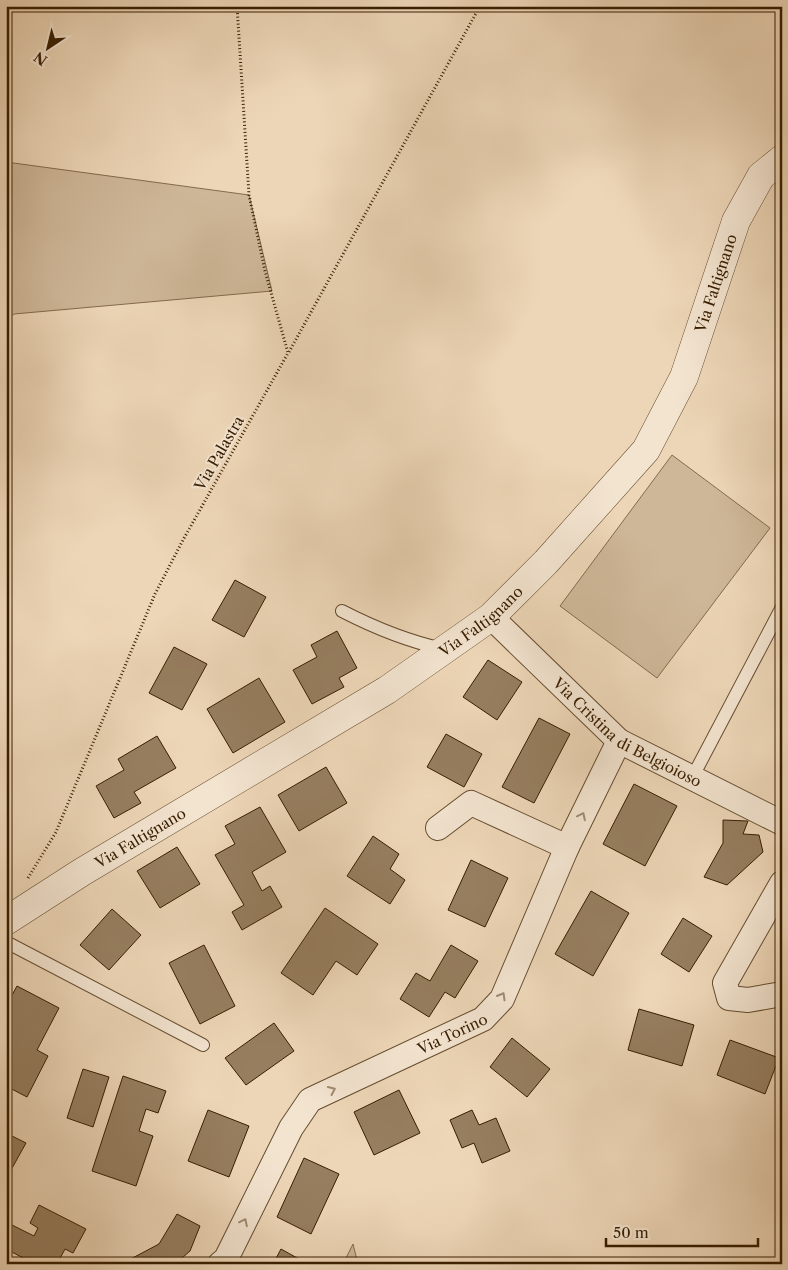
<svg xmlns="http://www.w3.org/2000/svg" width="788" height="1270" font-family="'Libre Caslon Text',serif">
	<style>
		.green { fill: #ceb798; stroke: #836a4c }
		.building { fill: #967e5f; stroke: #381e00 }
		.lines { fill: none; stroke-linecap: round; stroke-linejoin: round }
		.service-casing { stroke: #654c2e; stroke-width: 14 }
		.minor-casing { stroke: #654c2e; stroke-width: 26 }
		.tertiary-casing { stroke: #654c2e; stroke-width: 29 }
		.path { stroke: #381e00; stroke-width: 3; stroke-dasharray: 1 2.5; stroke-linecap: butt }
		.service { stroke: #f3e4d0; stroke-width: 12 }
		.minor { stroke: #f3e4d0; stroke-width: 24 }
		.tertiary { stroke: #f3e4d0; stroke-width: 28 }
		.oneway { stroke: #9f8b72 }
		.labels { text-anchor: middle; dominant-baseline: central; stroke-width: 4; stroke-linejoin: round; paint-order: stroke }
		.street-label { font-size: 15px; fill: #381e00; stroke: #f3e4d0 }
	</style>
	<rect width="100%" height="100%" fill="#edd6b7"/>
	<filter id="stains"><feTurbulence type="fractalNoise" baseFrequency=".004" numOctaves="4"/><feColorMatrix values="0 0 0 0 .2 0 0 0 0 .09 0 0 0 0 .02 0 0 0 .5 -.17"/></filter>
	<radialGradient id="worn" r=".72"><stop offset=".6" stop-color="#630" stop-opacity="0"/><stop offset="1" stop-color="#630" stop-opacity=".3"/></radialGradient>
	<path class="green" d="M6 162 249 195 272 291 14 314 6 320Z
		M672 455 770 528 657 678 560 606Z
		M353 1244 358 1264H343Z"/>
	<path class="building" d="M235 580 266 597 244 637 212 620Z
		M337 631 357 668 339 678 344 687 312 704 293 670 317 657 311 645Z
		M174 647 207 664 182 710 149 693Z
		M488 660 522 682 497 720 463 697Z
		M259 678 285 722 233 753 207 709Z
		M539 718 570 734 534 803 502 787Z
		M446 734 482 754 464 787 427 767Z
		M157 736 176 768 134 792 141 803 114 818 96 786 124 770 118 759Z
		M326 767 347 803 299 831 278 795Z
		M634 784 677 806 645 866 603 844Z
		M260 807 286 852 252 872 262 891 270 886 282 907 242 930 232 912 244 905 215 855 235 844 225 826Z
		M723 820 748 821 743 834 759 835 763 852 727 885 704 877 723 843Z
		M373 836 399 854 390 869 405 880 390 904 347 876Z
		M177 847 200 884 160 908 137 871Z
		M471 860 508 878 485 927 448 910Z
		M591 891 629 913 593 976 555 954Z
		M325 908 378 944 357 975 336 961 313 995 281 973Z
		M112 909 141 935 109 970 80 945Z
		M683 918 712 936 689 972 661 954Z
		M204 945 235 1006 200 1024 169 963Z
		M451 945 478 961 455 998 445 992 429 1017 400 999 416 973 430 981Z
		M17 986 59 1008 37 1050 48 1056 27 1097 6 1086V1045L9 1040 6 1039V1006Z
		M639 1009 694 1025 682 1066 628 1050Z
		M274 1023 294 1051 246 1085 225 1058Z
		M512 1038 550 1069 527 1097 490 1067Z
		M730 1040 779 1058 765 1094 717 1075Z
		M83 1069 109 1077 93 1127 67 1118Z
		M123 1076 166 1091 158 1113 146 1109 139 1131 153 1136 136 1186 92 1171Z
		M399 1090 420 1133 374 1155 354 1112Z
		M208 1110 249 1126 229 1177 188 1161Z
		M472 1110 479 1125 496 1118 510 1151 482 1163 474 1143 462 1148 450 1120Z
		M6 1133 26 1143 6 1179Z
		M304 1158 339 1174 311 1234 277 1217Z
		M39 1205 86 1229 73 1253 65 1249 57 1264H35L6 1249V1237L12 1225 34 1236 38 1228 30 1223Z
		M177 1214 200 1226 190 1251 175 1264H126L125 1262 159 1244Z
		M281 1249 308 1264H273Z"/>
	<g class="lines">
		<defs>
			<path id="service" d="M342 611C375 628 407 641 443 649
				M692 778 782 607
				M6 942 203 1045"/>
			<g id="minor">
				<path id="s1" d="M491 617 619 741 782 823"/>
				<path d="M438 828 471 803 567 847"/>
				<path d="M782 883 725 983 729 998 748 1000 782 994"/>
				<path id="s2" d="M220 1264 226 1259 291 1128 310 1100 483 1019 502 999 567 847 619 741"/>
			</g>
			<g id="tertiary">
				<path id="s3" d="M6 921 82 872 387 690 491 617 546 562 646 450 684 377 736 221 761 176 782 159"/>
			</g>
		</defs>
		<use href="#service" class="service-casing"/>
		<use href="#minor" class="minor-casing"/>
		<use href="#tertiary" class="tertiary-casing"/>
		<path class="path" d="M289 352 480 6
			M28 878 56 832 155 594 183 540 288 353 265 271 249 195 237 6"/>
		<use href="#service" class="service"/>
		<use href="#minor" class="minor"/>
		<use href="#tertiary" class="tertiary"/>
	</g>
	<defs><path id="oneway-chevron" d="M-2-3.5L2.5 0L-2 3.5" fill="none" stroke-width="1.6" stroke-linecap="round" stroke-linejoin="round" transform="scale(1.25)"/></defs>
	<g class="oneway">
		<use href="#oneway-chevron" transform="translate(582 816) rotate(-64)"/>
		<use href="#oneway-chevron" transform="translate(502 996) rotate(-60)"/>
		<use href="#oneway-chevron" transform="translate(332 1090) rotate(-25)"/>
		<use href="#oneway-chevron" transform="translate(244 1222) rotate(-64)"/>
	</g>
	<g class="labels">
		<g class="street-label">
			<text stroke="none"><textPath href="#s3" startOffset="982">Via Faltignano</textPath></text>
			<text transform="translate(219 453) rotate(-60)">Via Palastra</text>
			<text stroke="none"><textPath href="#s3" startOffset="562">Via Faltignano</textPath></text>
			<text stroke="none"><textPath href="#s1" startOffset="180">Via Cristina di Belgioioso</textPath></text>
			<text stroke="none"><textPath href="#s3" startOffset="158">Via Faltignano</textPath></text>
			<text stroke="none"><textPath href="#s2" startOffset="345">Via Torino</textPath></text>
		</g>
	</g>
	<rect width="788" height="1270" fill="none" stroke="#edd6b7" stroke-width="25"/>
	<rect x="8" y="8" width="773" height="1255" fill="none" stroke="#381e00" stroke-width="2.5"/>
	<rect x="12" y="12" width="763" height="1245" fill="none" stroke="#381e00"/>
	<g transform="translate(48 48) rotate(215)" stroke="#f3e4d0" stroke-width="4" paint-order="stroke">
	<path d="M0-4L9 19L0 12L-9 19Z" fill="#381e00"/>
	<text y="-8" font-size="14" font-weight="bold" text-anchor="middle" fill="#381e00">N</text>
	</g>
	<path d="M606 1238v8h152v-8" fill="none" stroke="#381e00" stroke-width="2.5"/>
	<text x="613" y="1238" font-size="15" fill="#381e00" stroke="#f3e4d0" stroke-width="4" paint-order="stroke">50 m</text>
	<rect width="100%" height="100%" filter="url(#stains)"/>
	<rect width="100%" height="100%" fill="url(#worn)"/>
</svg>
